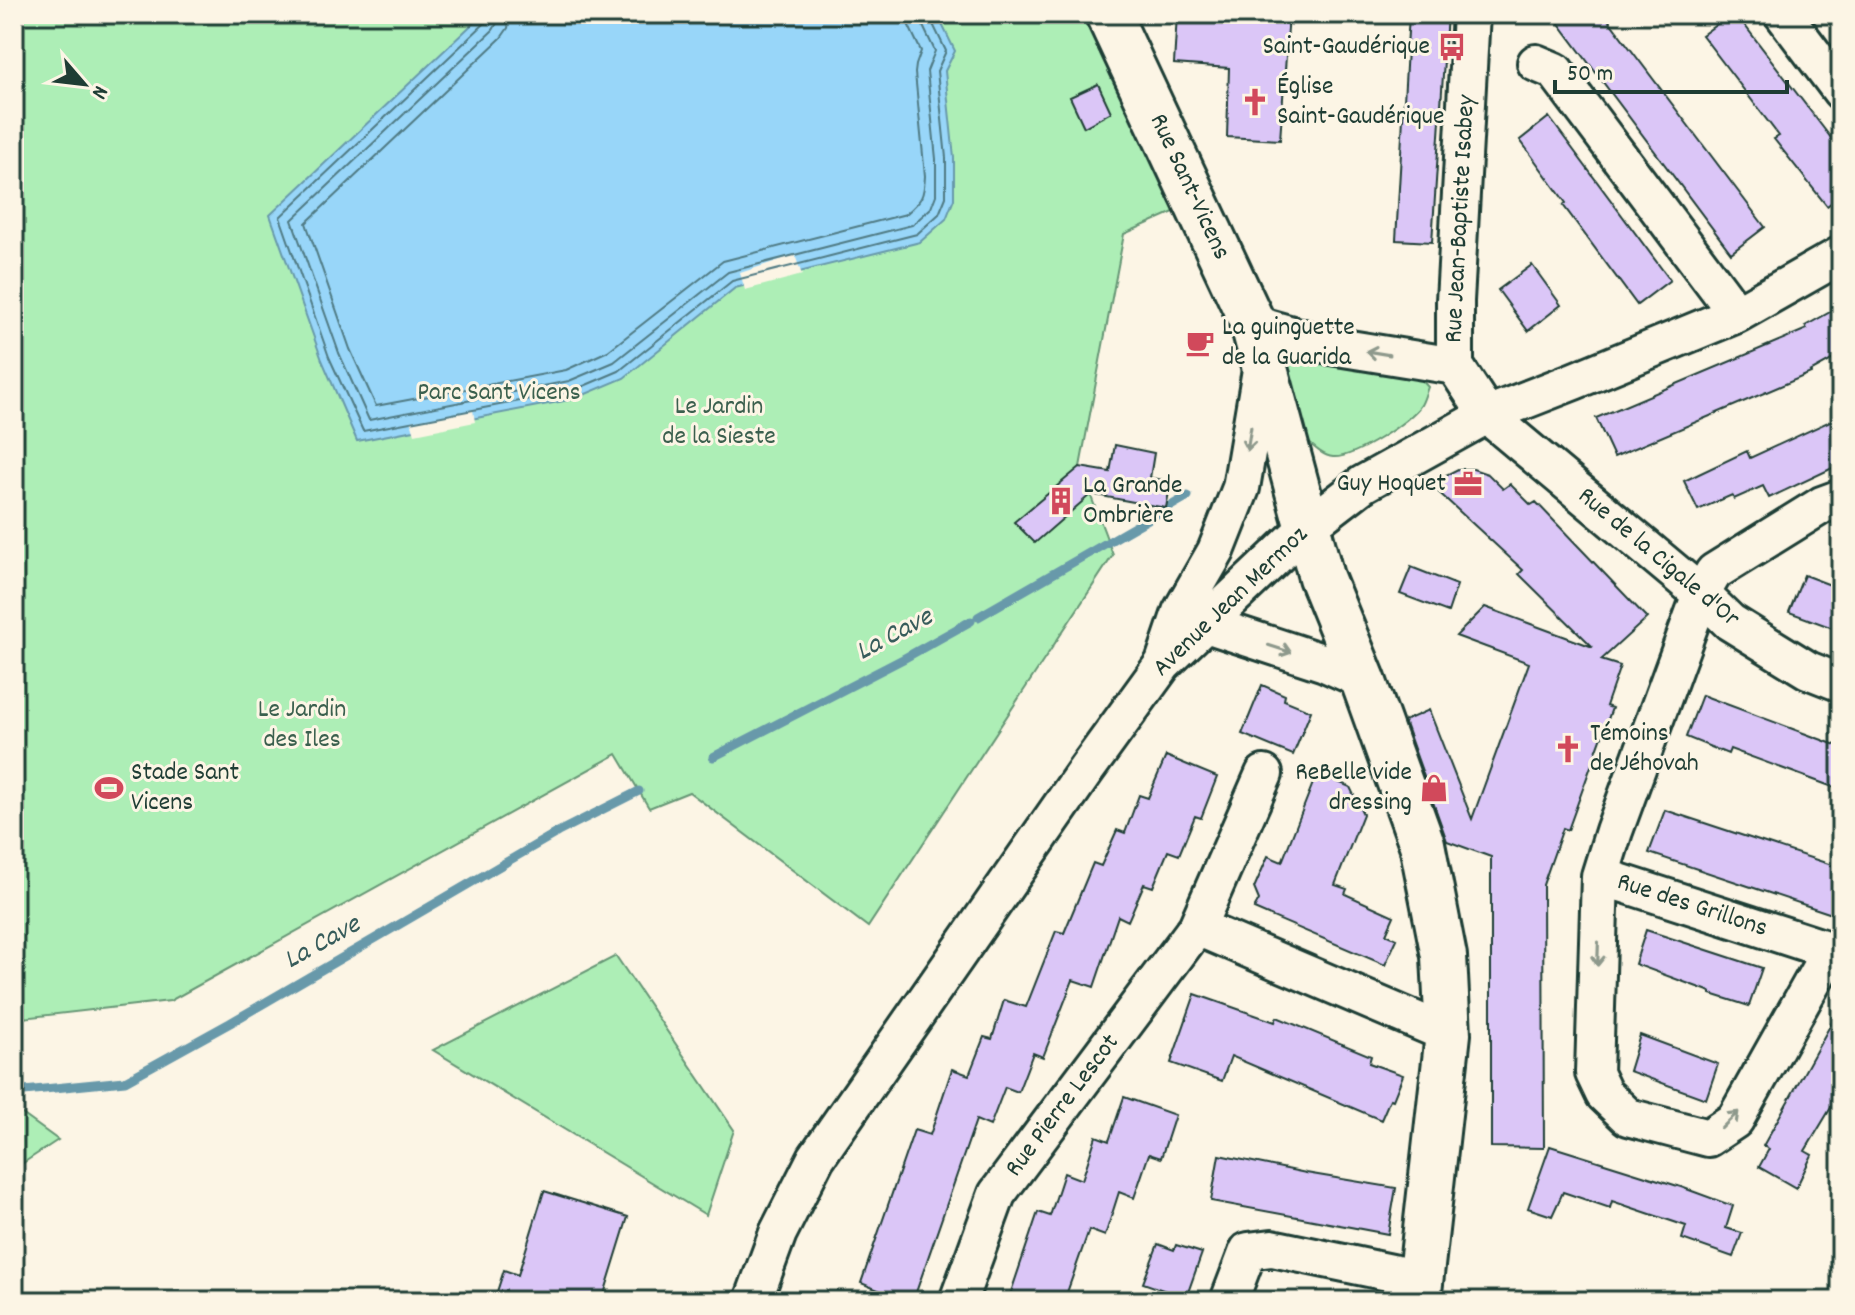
<svg xmlns="http://www.w3.org/2000/svg" width="1855" height="1315" font-family="Dekko,sans-serif">
	<style>
		.green { fill: #adeeb6; stroke: #669675; stroke-width: 2 }
		.water { fill: #98d6f9; stroke: #6899aa; stroke-width: 2 }
		.pier { fill: #fcf5e5 }
		.lines { fill: none; stroke-linecap: round; stroke-linejoin: round }
		.shore { stroke: #4f7a83; stroke-width: 2 }
		.stream { stroke: #6899aa; stroke-width: 9 }
		.building { fill: #dbc6f7; stroke: #1f3d34; stroke-width: 2 }
		.minor-casing { stroke: #1f3d34; stroke-width: 42 }
		.major-casing { stroke: #1f3d34; stroke-width: 50 }
		.minor { stroke: #fcf5e5; stroke-width: 36 }
		.major { stroke: #fcf5e5; stroke-width: 44 }
		.oneway { stroke: #8e998c }
		.labels { text-anchor: middle; dominant-baseline: central; stroke-width: 6; stroke-linejoin: round; paint-order: stroke }
		.poi-label { font-size: 26px; fill: #1f3d34; stroke: #fcf5e5; text-anchor: start }
		.street-label { font-size: 26px; fill: #1f3d34; stroke: #fcf5e5 }
		.park-label { font-size: 26px; fill: #3b604e; stroke: #fcf5e5 }
		.water-label { font-size: 28px; font-style: italic; fill: #375c5b; stroke: #fcf5e5 }
	</style>
	<rect width="100%" height="100%" fill="#fcf5e5"/>
	<filter id="ink" filterUnits="userSpaceOnUse"><feTurbulence type="fractalNoise" baseFrequency=".0125" numOctaves="2"/><feDisplacementMap in="SourceGraphic" scale="16" xChannelSelector="R" yChannelSelector="G"/><feConvolveMatrix kernelMatrix="1 2 1 2 8 2 1 2 1" color-interpolation-filters="sRGB"/></filter>
	<g filter="url(#ink)">
		<path class="green" d="M14 14H1091L1183 208 1124 234 1080 467 1113 555 868 927 689 792 649 808 617 754 170 1001 14 1019Z
			M1274 340 1419 377 1428 387C1426 392 1424 400 1421 405 1411 421 1353 459 1333 457 1323 456 1314 447 1306 440Z
			M616 956 734 1130 706 1215 433 1050Z
			M14 1108 58 1140 14 1169Z"/>
		<path class="water" d="M483 14H937L955 51 945 71 954 158V199L946 219 920 242 735 288 624 378 574 399 357 441 322 360 270 215Z"/>
		<path class="pier" d="M795 255 802 275 745 290 740 273Z
			M473 410 475 422 415 434 411 421Z"/>
		<g class="lines">
			<path class="shore" d="M488 14 485 23 280 217 329 357 363 431 572 391 619 371 732 281 917 234 939 214 946 197V158L937 71 946 51 931 20 930 14
				M498 14 497 23 493 30 292 220 339 353 369 420 569 381 614 362 728 272 912 225 931 208 936 195V159L927 71 935 51 922 24 920 14
				M510 14 508 28 501 38 306 223 350 349 376 406 566 370 608 351 723 261 906 214C922 200 924 197 925 176L915 73 916 65 921 51 909 26 908 14"/>
			<path class="stream" d="M978 617 1188 496
				M713 757 903 659 971 621
				M14 1092 125 1081 230 1023 558 832 639 791"/>
		</g>
		<path class="building" d="M1177 14H1289L1280 140 1227 137 1229 68 1174 64Z
			M1409 14H1447L1432 242 1396 240Z
			M1552 14H1604L1765 227 1731 253Z
			M1731 14H1736L1841 151V195L1827 206 1774 139 1779 136 1702 35Z
			M1098 84 1111 112 1084 127 1070 97Z
			M1549 117 1670 280 1637 305 1563 205 1566 203 1520 140Z
			M1532 265 1561 305 1528 331 1498 290Z
			M1841 306V355L1810 372 1811 373 1614 457 1596 418 1807 329 1805 326Z
			M1841 416V464L1769 498 1763 486 1734 499 1732 495 1698 510 1684 481 1747 451 1750 458Z
			M1115 445 1154 453 1150 478 1171 481 1166 508 1091 494 1035 543 1014 522 1080 467 1110 472Z
			M1458 469H1473L1488 474 1503 489 1510 484 1531 505 1536 502 1647 618 1601 660 1620 666 1606 706 1612 708 1568 830 1563 828 1543 885 1544 1148 1491 1147V857L1447 841 1404 721 1429 710 1472 819 1529 663 1456 636 1485 607 1593 647 1519 574 1523 570 1433 487 1446 475Z
			M1411 567 1457 585 1448 612 1400 594Z
			M1804 575 1841 589V631L1789 612Z
			M1262 685 1285 695 1284 700 1311 711 1293 755 1242 734Z
			M1702 695 1841 747V790L1730 749 1728 754 1686 737Z
			M1166 756 1217 777 1201 818 1195 816 1179 855 1168 851 1153 887 1144 884 1128 921 1118 916 1094 987 1073 980 1043 1057 1033 1053 1018 1092 1005 1087 990 1126 976 1120 913 1301H884L888 1294 861 1283 914 1130 930 1135 952 1069 969 1075 984 1037 992 1039 1004 1000 1026 1007 1056 931 1064 933 1093 863 1101 866 1117 830 1125 833 1139 795 1148 798Z
			M1317 773 1350 787 1363 814 1335 885 1347 889 1345 894 1394 916 1386 934 1397 939 1385 965 1254 909 1259 900 1254 888 1268 856 1282 862Z
			M1665 810 1841 868V917L1649 853Z
			M1646 930 1762 968 1749 1006 1711 994V992L1635 964Z
			M1195 994 1275 1022 1277 1017 1371 1056 1369 1063 1403 1075 1393 1100 1390 1099 1381 1120 1231 1056 1222 1081 1171 1063Z
			M1841 1006V1091L1805 1151 1812 1155 1796 1188 1759 1167 1769 1149 1763 1146Z
			M1640 1035 1718 1064 1706 1099 1629 1071Z
			M1124 1097 1175 1115 1161 1158 1149 1154 1134 1198 1119 1192 1105 1236 1089 1230 1064 1301H1008L1038 1212 1050 1216 1064 1173 1082 1180 1096 1136 1109 1141Z
			M1550 1146 1681 1187 1733 1206 1726 1228 1742 1233 1733 1257 1682 1239 1686 1226 1612 1201 1610 1208 1563 1192 1552 1216 1528 1208Z
			M1219 1155 1306 1173 1396 1188 1388 1234 1211 1201Z
			M544 1191 628 1217 602 1301H494L504 1270 518 1275Z
			M1158 1244 1174 1250 1176 1245 1202 1253 1186 1298 1143 1283Z"/>
		<g class="lines">
			<defs>
				<path id="minor" d="M1471 14 1455 301V366L1487 415 1701 594 1730 622 1808 670 1841 683
					M1783 14 1841 91
					M1536 63 1555 71 1737 314
					M1253 324 1331 346 1455 366
					M1841 498 1822 505 1714 572 1701 594 1614 831 1600 876 1841 954
					M1206 624 1325 663 1363 680
					M1164 662 1181 612 1216 551 1241 488 1262 364
					M1600 876 1594 1073 1604 1094 1628 1117 1708 1138 1735 1120 1830 951
					M1197 927 1448 1034
					M753 1301 778 1233 816 1158 1086 770 1163 664 1307 527 1363 484 1487 415 1574 381 1737 314 1841 255
					M958 1301 997 1194 1197 927 1264 774
					M1229 1301 1248 1251 1272 1248 1421 1279"/>
				<path id="major" d="M1108 14 1253 324 1321 577 1363 680 1422 844 1444 956 1448 1034 1418 1301"/>
			</defs>
			<use href="#minor" class="minor-casing"/>
			<use href="#major" class="major-casing"/>
			<use href="#minor" class="minor"/>
			<use href="#major" class="major"/>
		</g>
		<defs><path id="oneway-shaft" d="M-6 0H5M1.5-3L5.5 0L1.5 3" fill="none" stroke-width="1.6" stroke-linecap="round" stroke-linejoin="round" transform="scale(2)"/></defs>
		<g class="oneway">
			<use href="#oneway-shaft" transform="translate(1378 353) rotate(-171)"/>
			<use href="#oneway-shaft" transform="translate(1249 439) rotate(99)"/>
			<use href="#oneway-shaft" transform="translate(1280 649) rotate(18)"/>
			<use href="#oneway-shaft" transform="translate(1598 954) rotate(92)"/>
			<use href="#oneway-shaft" transform="translate(1730 1120) rotate(-45)"/>
		</g>
	</g>
	<defs>
		<symbol id="bus-bare" viewBox="-9 -9 18 18"><path d="M-5-6H5V4H4V6H2V4H-2V6H-4V4H-5ZM-3.5-4V0h7V-4ZM-3.5 1.2v1.5H-2V1.2ZM2 1.2v1.5H3.5V1.2Z" fill="#d1495b" stroke="#fcf5e5" stroke-width="2.5" paint-order="stroke"/></symbol>
		<symbol id="church-bare" viewBox="-9 -9 18 18"><path d="M-1.2-6h2.4v3.5h3.3v2.4h-3.3V6h-2.4V-.1h-3.3v-2.4h3.3Z" fill="#d1495b" stroke="#fcf5e5" stroke-width="2.5" paint-order="stroke"/></symbol>
		<symbol id="cafe-bare" viewBox="-9 -9 18 18"><path d="M-5.5-4.5H6V0H3Q3 3.5 0 3.5H-2.5Q-5.5 3.5-5.5 0ZM3-3.2v2h1.7v-2ZM-6 4.5H4V6H-6Z" fill="#d1495b" stroke="#fcf5e5" stroke-width="2.5" paint-order="stroke"/></symbol>
		<symbol id="office-bare" viewBox="-9 -9 18 18"><path d="M-6-3h4V-5.5h4V-3h4V5H-6ZM-1-4.5V-3h2v-1.5ZM-6 0V1H6V0Z" fill="#d1495b" stroke="#fcf5e5" stroke-width="2.5" paint-order="stroke"/></symbol>
		<symbol id="building-bare" viewBox="-9 -9 18 18"><path d="M-4-6H4V6H1V3H-1V6H-4ZM-2.5-4.3h1.7v1.8h-1.7ZM.8-4.3h1.7v1.8H.8ZM-2.5-1h1.7V.8h-1.7ZM.8-1h1.7V.8H.8Z" fill="#d1495b" stroke="#fcf5e5" stroke-width="2.5" paint-order="stroke"/></symbol>
		<symbol id="stadium-bare" viewBox="-9 -9 18 18"><path d="M0-5a6.5 5 0 1 0 0 10a6.5 5 0 1 0 0-10ZM-3.5-1.8h7v3.6h-7Z" fill="#d1495b" stroke="#fcf5e5" stroke-width="2.5" paint-order="stroke"/></symbol>
		<symbol id="shop-bare" viewBox="-9 -9 18 18"><path d="M-5-2.5h2.3a2.7 3.5 0 0 1 5.4 0H5L5.5 6h-11ZM-1.5-2.5h3a1.5 2.3 0 0 0-3 0Z" fill="#d1495b" stroke="#fcf5e5" stroke-width="2.5" paint-order="stroke"/></symbol>
	</defs>
	<g fill-rule="evenodd">
		<use href="#bus-bare" x="1432" y="27" width="40" height="40"/>
		<use href="#church-bare" x="1235" y="82" width="40" height="40"/>
		<use href="#cafe-bare" x="1180" y="323" width="40" height="40"/>
		<use href="#office-bare" x="1448" y="464" width="40" height="40"/>
		<use href="#building-bare" x="1041" y="481" width="40" height="40"/>
		<use href="#church-bare" x="1548" y="729" width="40" height="40"/>
		<use href="#stadium-bare" x="89" y="768" width="40" height="40"/>
		<use href="#shop-bare" x="1414" y="768" width="40" height="40"/>
	</g>
	<g class="labels">
		<g class="poi-label">
			<text x="1430" y="47" text-anchor="end">Saint-Gaudérique</text>
			<text x="1277" y="87">Église<tspan x="1277" dy="30">Saint-Gaudérique</tspan></text>
			<text x="1222" y="328">La guinguette<tspan x="1222" dy="30">de la Guarida</tspan></text>
			<text x="1446" y="484" text-anchor="end">Guy Hoquet</text>
			<text x="1083" y="486">La Grande<tspan x="1083" dy="30">Ombrière</tspan></text>
			<text x="1590" y="734">Témoins<tspan x="1590" dy="30">de Jéhovah</tspan></text>
			<text x="131" y="773">Stade Sant<tspan x="131" dy="30">Vicens</tspan></text>
			<text x="1412" y="773" text-anchor="end">ReBelle vide<tspan x="1412" dy="30">dressing</tspan></text>
		</g>
		<g class="street-label">
			<text transform="translate(1189 187) rotate(65)">Rue Sant-Vicens</text>
			<text transform="translate(1461 219) rotate(-87)">Rue Jean-Baptiste Isabey</text>
			<text transform="translate(1658 558) rotate(40)">Rue de la Cigale d'Or</text>
			<text transform="translate(1231 602) rotate(-44)">Avenue Jean Mermoz</text>
			<text transform="translate(1692 906) rotate(18)">Rue des Grillons</text>
			<text transform="translate(1063 1106) rotate(-53)">Rue Pierre Lescot</text>
		</g>
		<g class="park-label">
			<text x="499" y="393">Parc Sant Vicens</text>
			<text x="719" y="407">Le Jardin<tspan x="719" dy="30">de la Sieste</tspan></text>
			<text x="302" y="710">Le Jardin<tspan x="302" dy="30">des Iles</tspan></text>
		</g>
		<g class="water-label">
			<text transform="translate(895 636) rotate(-28)">La Cave</text>
			<text transform="translate(323 944) rotate(-29)">La Cave</text>
		</g>
	</g>
	<rect width="1855" height="1315" fill="none" stroke="#fcf5e5" stroke-width="48"/>
	<rect x="24" y="24" width="1807" height="1267" fill="none" stroke="#1f3d34" stroke-width="3" filter="url(#ink)"/>
	<g transform="translate(84 84) rotate(118)" stroke="#fcf5e5" stroke-width="6" paint-order="stroke">
	<path d="M0-6L14 30L0 20L-14 30Z" fill="#1f3d34"/>
	<text y="-12" font-size="22" font-weight="bold" text-anchor="middle" fill="#1f3d34">N</text>
	</g>
	<path d="M1555 80v12h232v-12" fill="none" stroke="#1f3d34" stroke-width="4"/>
	<text x="1567" y="80" font-size="24" fill="#1f3d34" stroke="#fcf5e5" stroke-width="6" paint-order="stroke">50 m</text>
</svg>
